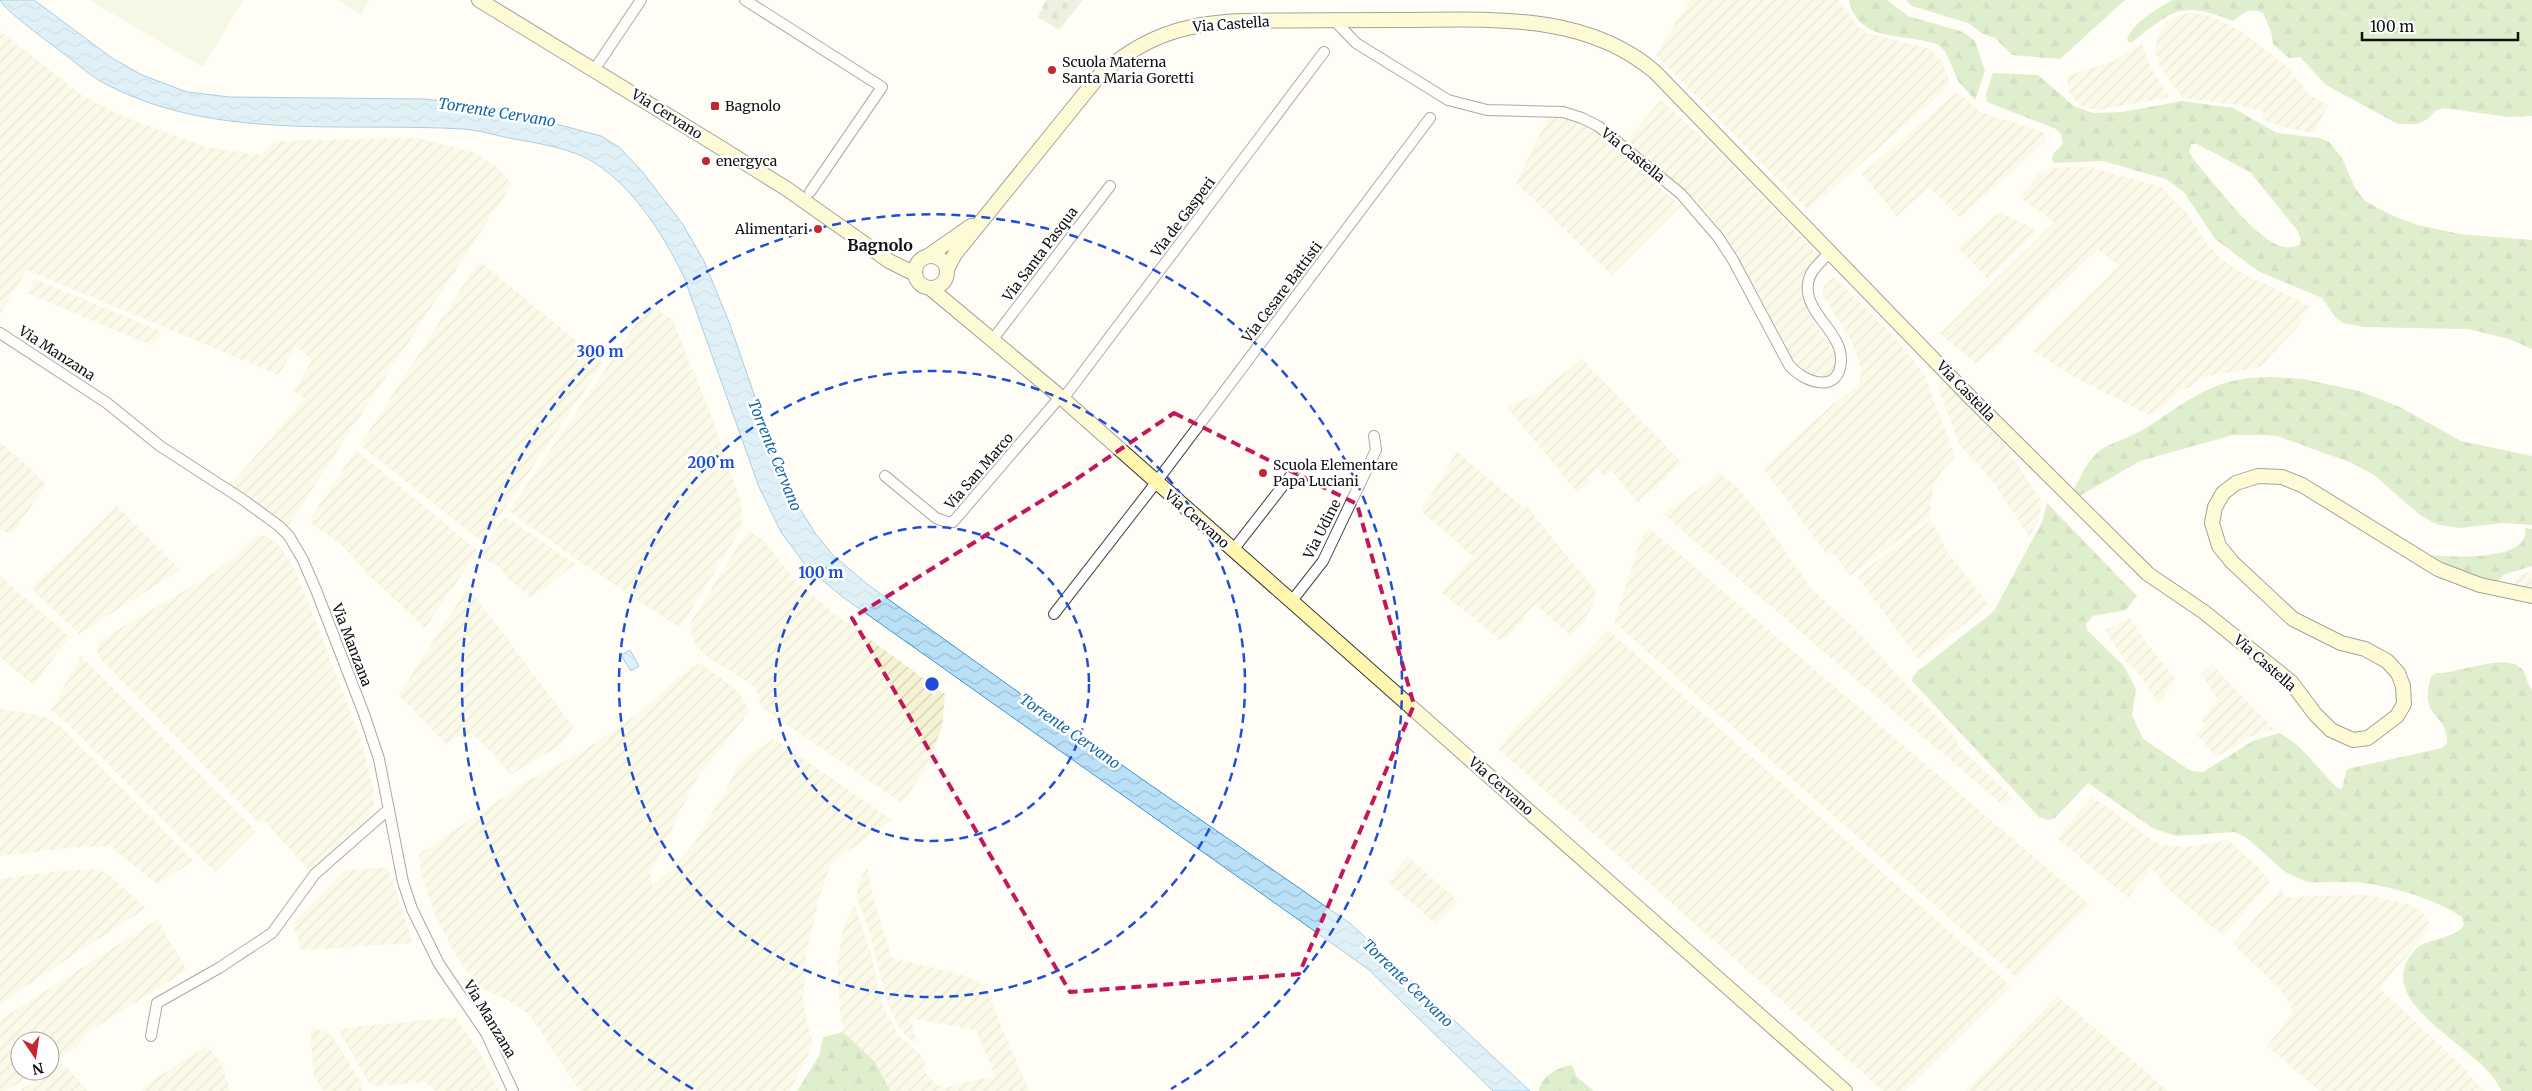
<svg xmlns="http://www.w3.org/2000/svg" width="2532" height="1091" font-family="Merriweather,serif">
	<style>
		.farmland { fill: url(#farmland-furrows) }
		.forest { fill: url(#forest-firs); fill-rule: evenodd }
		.cemetery { fill: url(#cemetery-stones) }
		.pitch { fill: #e6f2cf }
		.water { fill: url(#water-waves); stroke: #3f96cf }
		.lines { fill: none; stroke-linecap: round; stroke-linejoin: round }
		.street-casing { stroke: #444; stroke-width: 12 }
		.secondary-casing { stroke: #333; stroke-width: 16 }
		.street { stroke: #fff; stroke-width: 10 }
		.secondary { stroke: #fff6b0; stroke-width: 14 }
		.marked { fill: none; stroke: #c2185b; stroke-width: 4; stroke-dasharray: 10 6; stroke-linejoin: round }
		.ring { fill: none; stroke: #1d4ed8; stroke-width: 2.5; stroke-dasharray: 9 6 }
		.poi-dot { fill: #c4262e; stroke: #fff; stroke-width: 2 }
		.labels { text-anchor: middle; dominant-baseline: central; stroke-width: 5; stroke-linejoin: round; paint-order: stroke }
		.street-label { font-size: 14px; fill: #111; stroke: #fff }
		.poi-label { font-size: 14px; fill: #111; stroke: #fff; text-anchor: start }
		.water-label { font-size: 15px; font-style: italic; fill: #1768a6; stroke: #fff }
		.quarter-label { font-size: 16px; font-weight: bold; fill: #111; stroke: #fff }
		.centre { fill: #1d4ed8; stroke: #fff; stroke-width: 2.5 }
		.ring-label { font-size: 15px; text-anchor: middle; font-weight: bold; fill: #1d4ed8; stroke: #fff; stroke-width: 5; stroke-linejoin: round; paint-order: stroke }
	</style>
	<defs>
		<pattern id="farmland-furrows" width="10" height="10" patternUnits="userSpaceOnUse" patternTransform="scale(1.25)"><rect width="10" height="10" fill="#f6f3d4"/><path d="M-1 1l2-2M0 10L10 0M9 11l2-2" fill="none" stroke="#d2cfb5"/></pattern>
		<pattern id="forest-firs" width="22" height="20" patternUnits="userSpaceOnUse" patternTransform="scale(1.25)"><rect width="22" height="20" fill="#b9dc9c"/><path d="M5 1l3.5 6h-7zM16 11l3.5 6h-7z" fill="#9ebc85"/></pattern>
		<pattern id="cemetery-stones" width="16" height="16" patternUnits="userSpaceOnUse" patternTransform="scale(1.25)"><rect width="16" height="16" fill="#d9e3c4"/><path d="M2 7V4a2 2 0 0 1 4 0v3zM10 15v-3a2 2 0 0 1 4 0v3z" fill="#b9c2a7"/></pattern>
		<pattern id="water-waves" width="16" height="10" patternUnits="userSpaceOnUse" patternTransform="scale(1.25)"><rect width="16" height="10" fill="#b9e0f7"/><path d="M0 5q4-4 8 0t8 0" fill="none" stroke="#9ebfd3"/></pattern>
	</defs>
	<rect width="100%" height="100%" fill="#fffdf5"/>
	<path class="farmland" d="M1690 0H1839L1858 27 1867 33 1930 49 1941 61 1949 79 1947 88 1808 210 1656 55Z
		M2191 12 2215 18 2241 31 2287 67 2310 95 2328 105 2314 133 2282 127 2262 119 2264 112 2239 105 2183 98 2167 77 2159 64 2155 52 2158 36 2166 22 2177 16Z
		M0 31 84 97 127 118 205 147 262 155 275 141 417 138 476 153 496 166 512 184 288 526 230 485 305 399 294 392 312 360 296 346 279 375 27 270 0 314Z
		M2142 43 2149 65 2170 97 2099 110 2085 108 2075 101 2070 92 2067 79 2071 75 2112 62Z
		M1957 92 1981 112 2043 132 2047 140 1960 218 1929 187 1897 216 1862 174Z
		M1661 100 1727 160 1819 256 1804 296 1810 315 1837 359V366L1825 379 1812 380 1789 360 1757 292 1715 222 1698 202 1627 140Z
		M1551 116 1575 121 1593 130 1681 206 1612 275 1516 183 1548 118Z
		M2089 167 2161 187 2189 216 2204 240 2220 258 2238 271 2310 306 2299 325 2260 367 2203 377 2193 386 2181 390 2160 410 2150 415 2076 378 2032 350 2119 266 2098 249 1977 364 1940 334 2054 222 2019 197 2039 174 2052 168Z
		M2000 212 2028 226 2036 232 1988 279 1958 248Z
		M479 261 603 363 482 542 360 445Z
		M1834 277 1895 337 1924 374 1955 457 1941 472 1933 487 1929 517 1850 576 1835 555 1825 552 1763 468 1832 405 1854 389 1860 381 1861 368 1852 341 1823 296V286Z
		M35 279 162 332 153 346 27 293Z
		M649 305 672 319 711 415 740 500 742 516 741 529 680 628 579 561 509 511Z
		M1582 359 1681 462 1638 503 1612 471 1604 476 1598 469 1587 478 1591 483 1577 492 1506 406 1537 394Z
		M1944 379 2006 447 2042 502 2039 520 2029 536 1995 484 1959 444 1938 388Z
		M0 443 27 465 46 484 13 533 0 531Z
		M356 450 478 551 425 628 373 579 343 546 311 523 310 519Z
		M1456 451 1520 505 1527 507 1596 591 1594 603 1583 622 1570 635 1535 604 1515 629 1506 638 1500 640 1442 593 1473 556 1420 510 1442 479Z
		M1720 474 1735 485 1757 511 1809 586 1857 631 1957 739V745L2013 798 2004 806 1663 514Z
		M117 506 180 570 79 634 31 588Z
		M504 518 512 521 575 564 532 598 512 582 498 566 484 559 483 552 485 545Z
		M1931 520 1948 553 1989 605 1919 660 1857 576Z
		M1649 528 2090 905 2017 978 1614 622 1641 539Z
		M750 531 763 540 798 583 835 614 945 694 942 727 925 770 902 803 762 708 755 687 705 655 696 645 690 628 692 620 744 536Z
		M260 535 267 536 279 546 296 571 361 739 374 792V806L370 814 310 871 264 821 260 824 101 659 96 649 100 640 216 572 255 537Z
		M2532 571V593L2511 588 2519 575Z
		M0 576 70 637 33 685 0 657Z
		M468 587 573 727 562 744 510 775 495 755 472 734 455 738 449 741 447 745 399 695Z
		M2130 618 2146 643 2176 679 2159 703 2139 675 2123 658 2105 630Z
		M1608 630 2011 986 1905 1091H1883L1497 748Z
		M81 656 256 831 215 872 66 722 51 710Z
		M701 663 740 693 749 712 696 779 652 870 650 876 652 886 670 871 696 841 741 762 747 756 774 739 892 820 831 863 819 898 806 957 803 999 806 1019 813 1044 790 1091H580L530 1015 510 1001 481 988 457 957 435 915 421 874 419 856 422 852 523 784 586 749 638 714 688 669Z
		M2212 665 2274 729 2251 736 2217 757 2196 734 2206 726 2202 719 2218 699 2201 674Z
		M0 708 46 717 61 727 194 861 157 884 110 846 66 848 0 856Z
		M2092 796 2153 841 2164 845 2186 847 2228 840 2261 870 2270 883 2223 936 2169 890 2151 868 2128 898 2057 838Z
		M1407 856 1458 901 1436 924 1388 882Z
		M388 867 413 943 301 950 293 924 343 871Z
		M868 868 873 897 892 958 951 972 968 977 984 986 1029 1091H890L875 1062 843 1032 838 990V958L844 926 855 906 871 954 882 1004 889 1018 898 1035 924 1058 925 1071 933 1082 943 1088 995 1076 976 1030 910 1018 918 1044 907 1037 899 1027 888 1004 869 931 857 897V887L862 875Z
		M92 869 107 873 146 908 0 1003V879L58 871Z
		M2279 891 2288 897 2367 895 2411 905 2422 912 2430 924 2428 931 2379 988 2464 1068 2484 1091H2320L2267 1046 2293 1012 2291 1006 2280 989 2233 944Z
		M157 920 187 970 85 1034 77 1047 50 1063V1041H20V1071H38L6 1091H0V1020Z
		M2057 996 2125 1054 2168 1091H1966Z
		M456 1017 482 1057 499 1091H436L426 1082 371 1086 338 1029Z
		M310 1029 324 1031 331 1035 361 1082 362 1091H324L314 1077Z
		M207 1046 222 1064 230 1091H141L152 1081Z
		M63 1063 87 1091H19Z"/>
	<path class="forest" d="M1849 0H1887L1908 16 1963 32 1975 41 1985 71 1975 100 1958 81 1945 51 1937 44C1904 33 1858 43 1849 0Z
		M1906 0H2125L2060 59 2012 55 1995 38 1983 34 1968 23 1912 6Z
		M2172 0H2532V116L2509 117 2444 108 2435 111 2428 119 2417 124H2398L2326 85 2300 57 2289 58 2273 44 2271 31 2263 13C2250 7 2244 12 2233 21 2181 0 2173 10 2131 43L2127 40C2133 22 2157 9 2172 0Z
		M1993 73 2038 75 2074 106 2093 113 2123 112 2182 101 2233 108 2277 133 2320 138 2329 142 2342 158 2355 188 2365 201 2391 215 2418 225 2460 234 2532 240V349L2509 339 2468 329 2363 327 2343 323 2336 318 2322 298 2258 271 2215 239 2184 192 2166 179 2103 161 2054 163 2052 160 2053 154 2063 144 2061 134 2056 129 1987 102 1986 94ZM2191 144H2197L2250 172 2297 230 2301 239 2300 245C2295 246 2290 248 2285 247 2258 244 2213 181 2194 160L2189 152Z
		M2271 377 2303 379 2359 391 2400 407 2461 441 2532 456V525L2503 523 2460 528 2439 525 2421 516 2374 475 2352 463 2277 436 2263 435H2233L2140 461 2078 497 2072 491C2080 480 2085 465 2095 455 2108 442 2126 440 2142 430 2191 401 2209 377 2271 377Z
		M2047 503 2137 596 2126 610 2093 616 2086 624 2087 630 2123 665 2131 679 2136 689 2132 715 2143 739 2191 771 2203 772 2253 741 2279 733C2304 745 2318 771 2339 789H2342L2347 769 2442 748 2447 743C2448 711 2418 721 2431 677L2436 673C2455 675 2511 649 2524 672 2527 678 2527 684 2532 690V1091H2501C2488 1049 2367 1006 2414 951 2427 936 2452 942 2464 925L2462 917C2434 899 2398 888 2365 883 2345 881 2326 883 2307 882L2285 872 2247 838 2235 832 2177 836 2154 829 2088 783 2055 818 2048 820 2039 817 1912 681 1913 676 1918 671 1994 611 2042 522Z
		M2525 528 2532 529V566L2503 575 2495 584 2481 581 2421 554C2436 556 2532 565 2525 528Z
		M843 1032 875 1062 890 1091H797L819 1056 823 1037Z
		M1572 1065 1577 1077 1594 1091H1539C1542 1075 1557 1068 1572 1065Z"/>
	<path class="cemetery" d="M1046 0H1083L1059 30 1038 17Z"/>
	<path class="pitch" d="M89 0H243L203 67Z
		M338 0H369L361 14Z"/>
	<path class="water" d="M0 0H34L112 58 142 75 187 92 230 97 424 99 489 106 601 136 619 147 641 170 682 223 704 261 729 322 781 472 796 502 815 533 833 555 867 584 1067 727 1351 924 1530 1091H1493L1368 969 840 595 806 566 781 532 759 487 684 277C664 236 635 189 595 163 572 148 536 143 509 138 494 135 478 130 463 129 342 122 210 142 100 81 87 73 75 62 63 53 50 43 5 11 0 0Z
		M630 650 639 666 631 671 621 655Z"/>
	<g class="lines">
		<defs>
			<path id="street" d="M745 0 882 87 810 192
				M1334 20 1356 43 1448 100 1487 110 1563 112 1582 118 1598 126 1681 194 1718 237 1733 260 1789 365C1804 383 1840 395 1841 360 1842 332 1804 313 1808 284 1809 271 1821 262 1829 253
				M594 70 641 0
				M0 333 107 403 160 446 242 499 279 526 289 536 303 560 316 590 364 714 379 759 403 882 412 909 439 964 486 1033 513 1091
				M993 339 1110 186
				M1063 399 1324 52
				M885 476 936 518 947 522H953L1060 397
				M1233 550 1296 469
				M1291 602 1323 561 1376 450 1374 436
				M1054 614 1148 493 1430 118
				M151 1036 157 1003 219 968 272 933 315 874 389 809"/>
			<path id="secondary" d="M479 0 713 143 787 189 889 261 915 274
				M915 272a16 16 0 1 1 32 0a16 16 0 1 1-32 0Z
				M928 256 971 226
				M947 269 955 254 1098 77C1142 37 1184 23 1243 21 1295 20 1348 20 1400 20 1487 20 1584 11 1655 72L1970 397 2148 574 2204 612 2291 682 2315 714 2331 730 2353 740 2368 738 2397 716 2404 704 2403 686 2398 673 2387 661 2365 649 2341 643 2293 619 2232 562 2219 546 2212 523 2215 507 2223 493 2236 483 2258 476 2282 477 2302 485 2438 569 2480 585 2532 596
				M930 288 1063 399 1845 1091"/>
		</defs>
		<use href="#street" class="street-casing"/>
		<use href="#secondary" class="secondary-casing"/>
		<use href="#street" class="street"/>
		<use href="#secondary" class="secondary"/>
	</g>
	<path d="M0 0H2532V1091H0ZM1174 413 1357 504 1414 705 1299 974 1070 992 852 618 1072 482Z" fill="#fffdf5" fill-opacity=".55" fill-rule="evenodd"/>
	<path class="marked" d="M1174 413 1357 504 1414 705 1299 974 1070 992 852 618 1072 482Z"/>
	<g class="ring">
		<circle cx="932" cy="684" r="157"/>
		<circle cx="932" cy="684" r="313"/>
		<path d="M693 1089A470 470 0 1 1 1171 1089"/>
	</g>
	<g class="poi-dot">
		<circle cx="1052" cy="70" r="5"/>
		<rect x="710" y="101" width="10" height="10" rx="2.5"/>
		<circle cx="706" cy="161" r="5"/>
		<circle cx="818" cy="229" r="5"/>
		<circle cx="1263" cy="473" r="5"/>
	</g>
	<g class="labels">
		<g class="street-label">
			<text transform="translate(1231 24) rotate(-4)">Via Castella</text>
			<text transform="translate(667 114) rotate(32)">Via Cervano</text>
			<text transform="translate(1633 155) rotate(39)">Via Castella</text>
			<text transform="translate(1183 217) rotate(-53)">Via de Gasperi</text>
			<text transform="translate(1040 254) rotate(-53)">Via Santa Pasqua</text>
			<text transform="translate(1282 292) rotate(-53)">Via Cesare Battisti</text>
			<text transform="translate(57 353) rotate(33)">Via Manzana</text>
			<text transform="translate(1966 391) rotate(46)">Via Castella</text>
			<text transform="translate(979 471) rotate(-49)">Via San Marco</text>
			<text transform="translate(1197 519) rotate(41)">Via Cervano</text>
			<text transform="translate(1322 529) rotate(-63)">Via Udine</text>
			<text transform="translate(352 645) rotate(69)">Via Manzana</text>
			<text transform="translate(2265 663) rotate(41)">Via Castella</text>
			<text transform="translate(1501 786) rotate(41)">Via Cervano</text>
			<text transform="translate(490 1019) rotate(59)">Via Manzana</text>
		</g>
		<g class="poi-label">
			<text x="1062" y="62">Scuola Materna<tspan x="1062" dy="16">Santa Maria Goretti</tspan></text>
			<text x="725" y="106">Bagnolo</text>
			<text x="716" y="161">energyca</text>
			<text x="808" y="229" text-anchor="end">Alimentari</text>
			<text x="1273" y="465">Scuola Elementare<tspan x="1273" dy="16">Papa Luciani</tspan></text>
		</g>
		<g class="water-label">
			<text transform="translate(497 112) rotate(9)">Torrente Cervano</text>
			<text transform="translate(775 455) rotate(68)">Torrente Cervano</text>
			<text transform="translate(1070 731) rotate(35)">Torrente Cervano</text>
			<text transform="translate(1408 983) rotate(44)">Torrente Cervano</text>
		</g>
		<g class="quarter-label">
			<text x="880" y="245">Bagnolo</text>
		</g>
	</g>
	<circle cx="932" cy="684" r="8" class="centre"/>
	<g class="ring-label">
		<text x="600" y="357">300 m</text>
		<text x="711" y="468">200 m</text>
		<text x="821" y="578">100 m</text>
	</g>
	<g transform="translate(35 1056) rotate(167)"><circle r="24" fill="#ffffff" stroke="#a0a0a0"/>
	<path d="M0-4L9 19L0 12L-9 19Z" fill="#c4262e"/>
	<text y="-8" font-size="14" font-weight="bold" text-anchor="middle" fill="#111111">N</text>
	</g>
	<path d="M2362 32v8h156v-8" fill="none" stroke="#111111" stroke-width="2.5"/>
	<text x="2370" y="32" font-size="15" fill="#111111" stroke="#ffffff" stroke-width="4" paint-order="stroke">100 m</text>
</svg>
